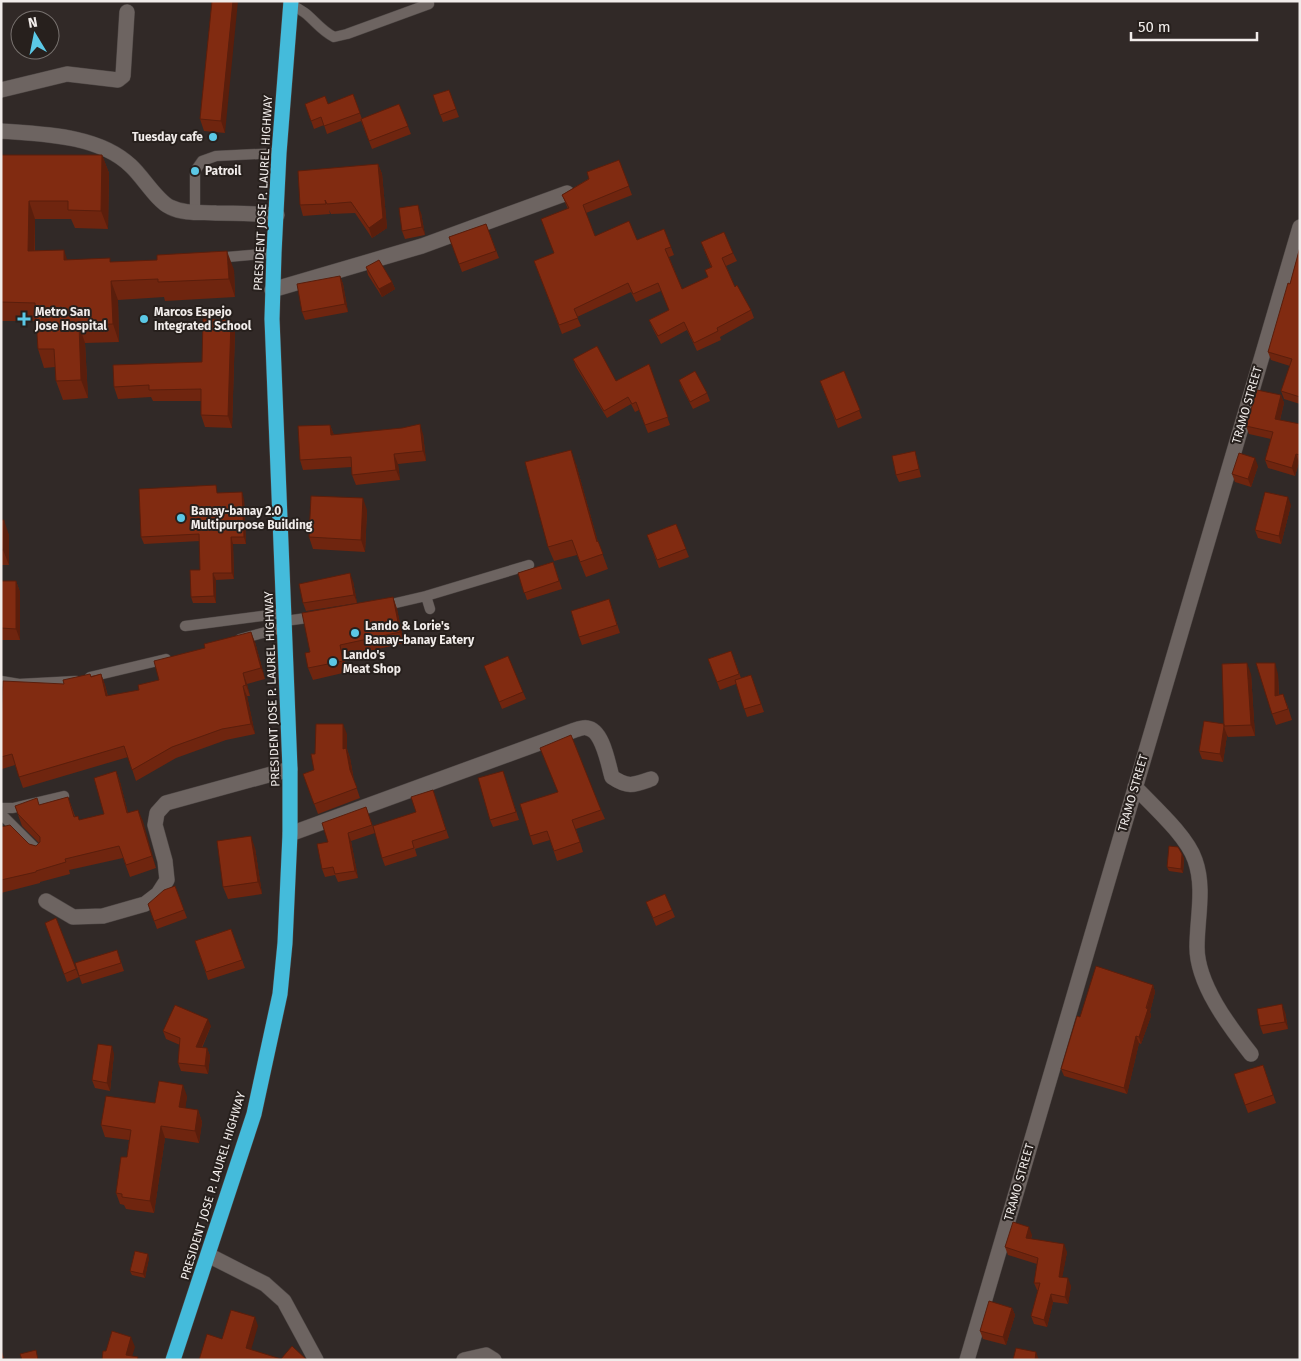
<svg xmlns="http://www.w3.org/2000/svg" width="1301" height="1361" font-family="'Fira Sans',sans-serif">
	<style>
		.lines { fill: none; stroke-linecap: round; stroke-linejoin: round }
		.lane-casing { stroke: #4d4644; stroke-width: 11 }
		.street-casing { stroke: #4d4644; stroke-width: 16 }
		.highway-casing { stroke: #4d4644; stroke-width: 16 }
		.lane { stroke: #6d6461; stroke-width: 10 }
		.street { stroke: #6d6461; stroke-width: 15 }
		.highway { stroke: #44bbdb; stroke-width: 15 }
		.wall { fill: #6f250f }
		.shaded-wall { fill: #5a1e0c }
		.building { fill: #812b11; stroke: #5a1e0c }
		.poi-dot { fill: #5bc8e6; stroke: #27201d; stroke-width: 2 }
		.labels { text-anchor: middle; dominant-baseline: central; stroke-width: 4; stroke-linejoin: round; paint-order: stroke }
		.poi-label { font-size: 12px; font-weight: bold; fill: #f1ecea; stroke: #27201d; text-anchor: start }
		.street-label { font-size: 12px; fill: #f1ecea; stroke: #27201d }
	</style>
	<rect width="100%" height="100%" fill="#312927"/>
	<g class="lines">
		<defs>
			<path id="lane" d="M290 5C311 12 316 28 334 37L347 34 429 4
				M195 212V171L202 161 216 156 279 153
				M216 258 274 253
				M426 596 430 609
				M383 606 426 596 529 565
				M285 621 314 617
				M185 626 285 613
				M240 639 285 627
				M90 677 166 659
				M1 681 19 684 76 681
				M1 808H13L64 796
				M1 814 38 851"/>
			<path id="street" d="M1 90 67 74 118 80 123 76 127 12
				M1 131C43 134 99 135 131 166 143 177 157 201 170 207 184 214 201 212 216 213 236 213 256 214 277 215
				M272 290 422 246 567 193
				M1135 787C1153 806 1187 836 1195 860 1205 888 1197 918 1197 947 1197 984 1229 1026 1251 1054
				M290 834 575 730C578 729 584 727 587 728 603 730 608 764 612 777 628 788 634 785 651 779
				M46 901 73 917 103 916 145 904 158 894 167 880 165 861 155 825 157 813 166 803 290 769
				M208 1255 265 1284 284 1301 316 1360
				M464 1360 486 1355 494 1360
				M967 1360 1300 227"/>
			<path id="highway" d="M173 1360 254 1114 280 994 285 943 290 834V769L272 319 274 253 279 153 291 1"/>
		</defs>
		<use href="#lane" class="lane-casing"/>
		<use href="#street" class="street-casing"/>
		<use href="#highway" class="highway-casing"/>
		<use href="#lane" class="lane"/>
		<use href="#street" class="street"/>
		<use href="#highway" class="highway"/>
	</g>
	<path class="wall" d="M212 1 225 133 204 131 200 119Z
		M449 90 459 117 443 122 433 95Z
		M353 94 362 119 399 104 411 134 372 149 361 121 327 134 324 125 314 129 305 104H328Z
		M1 155H102L109 173 108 229 75 228 71 219H35V251L67 260 111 262 234 270 235 297 165 301 164 297 118 300 119 342 85 343 88 398 63 400 56 381 55 367 44 368 38 349 36 321H1Z
		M619 160 632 195 586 213 595 236 637 240 664 229 674 255 669 257 682 289 708 277 705 270 711 267 701 242 733 253 737 261 726 266 735 287 751 310 754 318 720 337 721 340 697 351 687 330 661 344 653 329 649 320 669 310 661 291 636 302 631 292 577 317 581 326 562 334 534 261 554 253 568 209 562 195Z
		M378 164 382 174 387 228 372 238 355 213 331 214 329 210 330 214 303 216 300 205Z
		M421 213 425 235 405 239 402 231Z
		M486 224 499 258 462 272 449 237Z
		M1300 247V404L1284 399 1281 391 1290 366 1271 360 1268 352 1290 284Z
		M366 267 392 282 395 289 382 297 368 275Z
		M340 276 343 284 348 312 305 320 302 312Z
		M231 320 235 331 232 428 205 427 201 415V401H153L151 397 118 399 114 387 202 362Z
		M573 359 616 381 649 364 670 425 648 433 639 410 635 412 631 404 607 418 576 367Z
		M844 371 862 418 838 428 820 381Z
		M679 380 707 393 710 401 693 409 682 388Z
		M1281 395 1284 403 1280 420 1300 424V462H1299L1295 476 1268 468 1265 460 1271 439 1249 434 1246 426Z
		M330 425 334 435 423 434 426 461 398 464 400 480 356 485 352 475V467L303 470 300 460Z
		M917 459 921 477 899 482 896 475Z
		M576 464 598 542 608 569 586 577 577 555 554 561 548 547Z
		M1258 466 1251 487 1235 482 1232 474Z
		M219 493 244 499 246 544H233L234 579 216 580V603H193L191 597 200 570V541L144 544 141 537Z
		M1291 505 1281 544 1258 538 1255 530Z
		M367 510 365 552 313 549 309 537Z
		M1 520 9 535V565H1Z
		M676 524 689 557 659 568 647 535Z
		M553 562 562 589 527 600 518 573Z
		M1 581H16L20 592V640H1Z
		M353 581 357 603 306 611 303 603Z
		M393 597 397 609 404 643 344 657 347 672 313 680 308 668 310 652Z
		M609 599 620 633 582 645 579 637Z
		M255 642 265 679 247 684 250 696H247L255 734 226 740 176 758 136 781 128 757 23 788 15 765 2 769 1 766V723L64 684 90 674 91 676 101 674 105 685 108 696 139 690 159 680Z
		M731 651 741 678 751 675 764 712 747 717 736 684 720 690 708 659Z
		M484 666 523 692 526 699 502 709Z
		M1251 674 1255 736 1228 737 1227 735 1223 762 1202 759 1199 751 1224 724Z
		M1278 674 1279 695 1287 704 1292 720 1276 725 1272 714Z
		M347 734V749L350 758 354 780 360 798 318 814 303 774 314 770 315 754Z
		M540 748 601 810 605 819 576 829 583 852 557 861 550 840 533 845 530 836 558 792Z
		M116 771 120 782 128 813 138 810 156 868 130 877 123 858 69 870 70 874 40 882V883L1 893V827L29 844 36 846 39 843 22 826 15 806 39 805 68 797 75 816 79 820 104 814Z
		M503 771 519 820 493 827 490 820Z
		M433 790 449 838 415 849 417 856 385 866 382 858Z
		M366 807 375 833 351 841 358 878 338 882 335 875 325 877 322 869 328 842Z
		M255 848 262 894 228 899 223 887Z
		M1184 858 1183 873 1169 871 1167 867Z
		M175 886 187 918 157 929 148 904Z
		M646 902 672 910 675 917 656 926Z
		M56 918 79 977 67 982 45 923Z
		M231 929 245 968 208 980 195 941Z
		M117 950 124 971 82 984 79 976Z
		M1153 985 1155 992 1150 1012 1151 1016 1141 1044 1139 1043 1127 1094 1064 1076 1061 1069 1080 1017Z
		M1285 1012 1288 1029 1263 1034 1260 1026Z
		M211 1026 202 1048H207L210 1056 208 1074 181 1071 178 1063 180 1045 166 1039 163 1031Z
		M114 1054 110 1091 95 1088 92 1080Z
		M1263 1065 1276 1103 1248 1113 1234 1074Z
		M187 1096 185 1108 198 1110 202 1122 199 1143 165 1138 154 1213 126 1209 124 1205 120 1204 116 1193 127 1157 129 1140 105 1137 101 1125 155 1103Z
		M1032 1235 1031 1239 1067 1252 1062 1277 1071 1286 1068 1304 1053 1302 1047 1327 1034 1324 1031 1316 1038 1290H1037L1034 1283 1037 1264 1008 1255 1005 1247Z
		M149 1258 145 1278 132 1275 130 1271Z
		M1012 1308 1015 1315 1006 1345 983 1339 980 1331Z
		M1 1349 4 1358 1 1359Z"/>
	<path class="shaded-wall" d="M233 1H238L225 133 221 121Z
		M102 155 109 173 108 229 101 211Z
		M378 164 382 174 387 228 372 238 369 228Z
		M29 201 35 219 34 269 28 251Z
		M418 205 421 213 425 235 422 227Z
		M64 250 70 268 64 260Z
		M227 251 234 270 235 297 229 279Z
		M340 276 343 284 348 312 345 304Z
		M111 281 118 300 119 342 113 324Z
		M392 282 395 289 382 297 379 289Z
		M231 320 235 331 232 428 228 416Z
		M79 325 85 343 88 398 81 380Z
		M1281 395 1284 403 1278 427 1275 419Z
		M420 424 423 434 426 461 423 451Z
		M330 425 334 435H331Z
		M571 450 576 464 602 557 597 542Z
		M394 454 398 464 400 480 396 470Z
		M1296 454 1299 462 1295 476 1292 468Z
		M1255 458 1258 466 1251 487 1248 479Z
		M242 492 244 499 246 544 244 537Z
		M1288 497 1291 505 1281 544 1279 536Z
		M363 498 367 510 365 552 361 540Z
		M4 520 9 535V565L3 550Z
		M231 537 233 544 234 579 232 573Z
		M213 573 216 580V603L214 596Z
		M350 573 353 581 357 603 354 595Z
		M16 581 20 592V640L16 629Z
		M393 597 397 609 404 643 400 632Z
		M251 632 255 642 265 679 261 668Z
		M340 645 344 657 347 672 343 661Z
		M1247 663 1251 674 1255 736 1251 725Z
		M1275 663 1278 674 1279 707 1275 696Z
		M243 673 247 684 250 696 246 685Z
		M101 674 105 685 110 707 106 696Z
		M243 686 247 696 255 734 251 724Z
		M343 724 347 734V749L350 758 354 781 343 749Z
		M1224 727 1227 735 1223 762 1220 754Z
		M116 771 120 782 131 825 127 813Z
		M138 810 143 821 156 868 152 856Z
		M348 833 351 841 358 878 355 871Z
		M251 836 255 848 262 894 258 882Z
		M1182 854 1184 858 1183 873 1181 869Z
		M1153 985 1155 992 1150 1012 1151 1016 1141 1044 1139 1037Z
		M1282 1004 1285 1012 1288 1029 1285 1022Z
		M208 1019 211 1026 198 1055 196 1047Z
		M1136 1036 1139 1043 1127 1094 1124 1088Z
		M112 1046 114 1054 110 1091 107 1083Z
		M207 1048 210 1056 208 1074 205 1066Z
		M183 1085 187 1096 184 1119 179 1107Z
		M198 1110 202 1122 199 1143 195 1131Z
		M161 1126 165 1138 154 1213 150 1201Z
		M1029 1227 1032 1235 1028 1246 1026 1238Z
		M1064 1244 1067 1252 1061 1284 1059 1277Z
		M148 1254 149 1258 145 1278 143 1274Z
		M1068 1278 1071 1286 1068 1304 1065 1297Z
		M1051 1294 1053 1302 1047 1327 1044 1320Z
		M1012 1308 1015 1315 1006 1345 1003 1337Z
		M255 1317 258 1326 249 1357 246 1348Z
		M131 1337 135 1347 131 1360 126 1355Z
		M1036 1352 1039 1360H1035Z"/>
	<path class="building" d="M212 1H233L221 121 200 119Z
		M449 90 456 109 440 115 433 95Z
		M353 94 360 113 324 126 321 117 311 121 305 104 325 96 328 104Z
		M399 104 408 126 369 141 361 119Z
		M1 155H102L101 211 68 210V201H29L28 251 64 250V260L110 258V262L157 260V255L227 251 229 279 158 282V279L111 281 113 324 79 325 81 380 56 381 54 349H38L35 303 1 302Z
		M619 160 629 186 583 205 595 236 629 221 637 240 664 229 671 247 665 249 682 289 708 277 705 270 712 267 701 242 724 232 733 253 722 258 735 287 737 285 751 310 717 328 718 331 694 343 684 322 658 336 649 320 669 310 658 283 633 294 628 283 574 309 578 318 559 325 534 261 554 253 541 219 569 208 562 195 589 179 587 172Z
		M378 164 383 218 369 228 351 202 327 204 325 200 326 204 300 205 298 171Z
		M418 205 422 227 402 231 399 208Z
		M486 224 496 251 459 264 449 237Z
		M1300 247V397L1281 391 1292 359 1268 352 1288 283 1290 284Z
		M379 260 392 282 379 289 366 267Z
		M340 276 345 304 302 312 297 284Z
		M203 319 231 320 228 416 201 415V389L149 390V385L114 387 113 365 202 362Z
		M597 346 616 381 649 364 668 417 645 425 636 402 632 404 628 397 604 411 573 359Z
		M695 371 707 393 690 402 679 380Z
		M844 371 860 410 836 420 820 381Z
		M1257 390 1281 395 1275 419 1300 424V455L1296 454 1292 468 1265 460 1273 432 1246 426Z
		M420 424 423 451 394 454 396 470 352 475 351 457 300 460 298 426 330 425 331 435 402 428Z
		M571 450 597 542 598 541 603 554 580 562 572 540 548 547 525 462Z
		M915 451 919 469 896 475 892 456Z
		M1239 453 1255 458 1248 479 1232 474Z
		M216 485 217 493 242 492 244 537H231L232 573H213L214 596 191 597 190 570H200L199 534 141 537 139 489Z
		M1265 492 1288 497 1279 536 1255 530Z
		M311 496 363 498 361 540 309 537Z
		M1 520H4L3 550H1Z
		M676 524 686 549 657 560 647 535Z
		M553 562 559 581 524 593 518 573Z
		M350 573 354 595 303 603 299 584Z
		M1 581H16V629L1 628Z
		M393 597 400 632 340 645 343 661 308 668 305 653 310 652 302 613Z
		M609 599 617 625 579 637 571 611Z
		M251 632 261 668 243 673 246 685 243 686 251 724 222 729 172 747 132 770 124 746 19 777 12 754 1 757V723L3 681 64 684 63 680 90 674 91 677 101 674 106 696 139 690 138 685 159 680 154 661 205 648 204 644Z
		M731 651 739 674 717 682 708 659Z
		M508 656 523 692 499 702 484 666Z
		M1247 663 1251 725 1224 726 1222 664Z
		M1256 663H1275V696L1283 694 1288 709 1272 714Z
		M751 675 761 704 744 709 735 680Z
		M1204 721 1224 724V726L1220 754 1199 751Z
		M316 724H343V749L346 748 350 770 357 788 314 804 303 774 314 770 311 754H315Z
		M571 735 601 810 572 820 580 842 554 851 547 831 530 836 520 804 558 792 540 748Z
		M116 771 127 813 138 810 152 856 126 865 119 846 65 859 66 862 36 871V872L1 880V827L10 825 29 844 36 846 40 842V837L18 814 15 806 37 798 39 805 68 797 74 817 78 816 79 820 104 814 94 778Z
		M503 771 516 812 490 820 478 778Z
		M433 790 446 830 412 841 414 848 382 858 373 826 416 812 411 797Z
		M366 807 372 825 348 833 355 871 335 874 333 867 322 869 317 844 328 842 322 823Z
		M251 836 258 882 223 887 217 841Z
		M1169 846 1178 847 1182 854 1181 869 1167 867Z
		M175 886 184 910 154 921 148 904 164 890Z
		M665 894 672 910 653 918 646 902Z
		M56 918 76 969 64 974 45 923Z
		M231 929 242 960 206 972 195 941Z
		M117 950 121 963 79 976 75 963Z
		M1096 966 1153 985 1146 1008 1148 1009 1139 1037 1136 1036 1124 1088 1061 1069 1077 1016 1080 1017Z
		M1282 1004 1285 1022 1260 1026 1257 1009Z
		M175 1005 208 1019 196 1047 207 1048 205 1066 178 1063 180 1038 163 1031Z
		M98 1044 112 1046 107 1083 92 1080Z
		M1263 1065 1273 1095 1245 1105 1234 1074Z
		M159 1081 183 1085 179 1107 198 1110 195 1131 161 1126 150 1201 122 1197V1194L116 1193 121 1157H127L131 1130 101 1125 106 1096 155 1103Z
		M1013 1222 1029 1227 1026 1238 1064 1244 1059 1277 1068 1278 1065 1297 1051 1294 1044 1320 1031 1316 1040 1283H1034L1038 1258 1005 1247Z
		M135 1251 148 1254 143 1274 130 1271Z
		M989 1301 1012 1308 1003 1337 980 1331Z
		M231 1310 255 1317 246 1348 281 1359 292 1346 307 1360H199L207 1334 222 1339Z
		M112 1331 131 1337 126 1355 138 1357 137 1360H102L103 1351H106Z
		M1016 1348 1036 1352 1035 1360H1013Z
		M36 1350 38 1360H22L20 1354Z"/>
	<g class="poi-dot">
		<circle cx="213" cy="137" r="5"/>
		<circle cx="195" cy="171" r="5"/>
		<path d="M21.5 311.5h5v5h5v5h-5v5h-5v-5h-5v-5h5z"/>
		<circle cx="144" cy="319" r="5"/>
		<circle cx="181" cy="518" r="5"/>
		<circle cx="355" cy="633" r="5"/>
		<circle cx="333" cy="662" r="5"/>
	</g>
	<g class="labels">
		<g class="poi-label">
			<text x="203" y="137" text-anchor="end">Tuesday cafe</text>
			<text x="205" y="171">Patroil</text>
			<text x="35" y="312">Metro San<tspan x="35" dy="14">Jose Hospital</tspan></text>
			<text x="154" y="312">Marcos Espejo<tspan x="154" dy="14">Integrated School</tspan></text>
			<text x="191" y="511">Banay-banay 2.0<tspan x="191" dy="14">Multipurpose Building</tspan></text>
			<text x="365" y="626">Lando &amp; Lorie's<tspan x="365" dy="14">Banay-banay Eatery</tspan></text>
			<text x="343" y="655">Lando's<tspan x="343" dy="14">Meat Shop</tspan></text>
		</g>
		<g class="street-label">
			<text transform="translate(263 193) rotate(-87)">PRESIDENT JOSE P. LAUREL HIGHWAY</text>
			<text transform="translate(1247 405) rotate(-74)">TRAMO STREET</text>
			<text transform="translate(272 689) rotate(-92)">PRESIDENT JOSE P. LAUREL HIGHWAY</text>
			<text transform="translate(1133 793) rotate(-74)">TRAMO STREET</text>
			<text transform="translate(1019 1182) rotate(-74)">TRAMO STREET</text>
			<text transform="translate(213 1186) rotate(-73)">PRESIDENT JOSE P. LAUREL HIGHWAY</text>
		</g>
	</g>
	<rect width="1301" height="1361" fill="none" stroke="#f1ecea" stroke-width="5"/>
	<g transform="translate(35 35) rotate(350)"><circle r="24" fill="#27201d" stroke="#78726f"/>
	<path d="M0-4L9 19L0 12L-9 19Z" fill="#5bc8e6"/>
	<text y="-8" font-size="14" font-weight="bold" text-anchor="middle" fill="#f1ecea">N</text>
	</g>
	<path d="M1131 32v8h126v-8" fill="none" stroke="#f1ecea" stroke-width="2.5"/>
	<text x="1138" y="32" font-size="15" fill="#f1ecea" stroke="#27201d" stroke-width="4" paint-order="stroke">50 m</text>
</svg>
